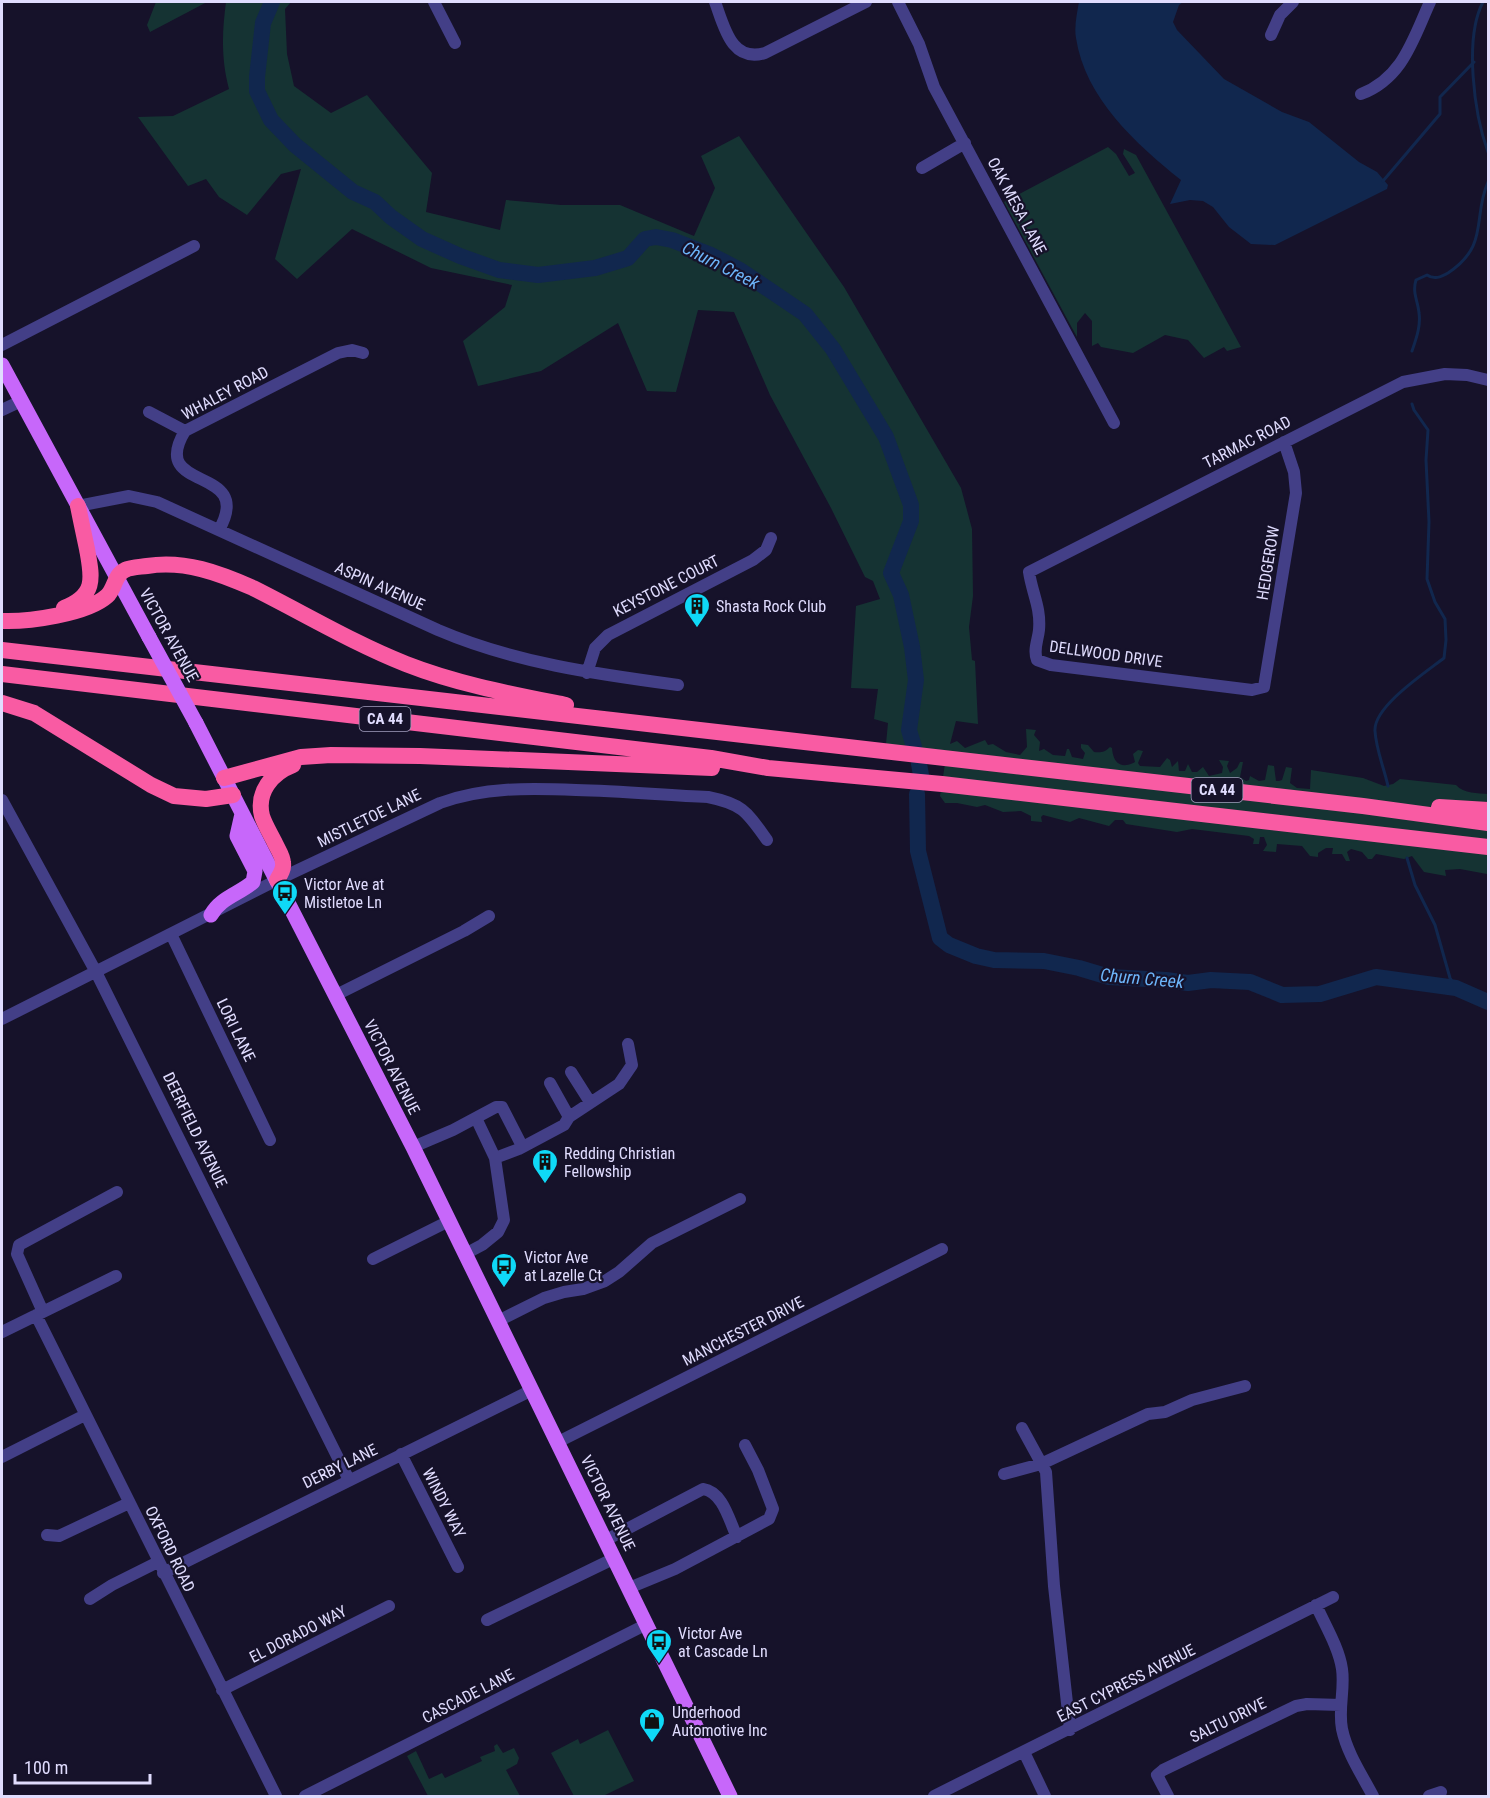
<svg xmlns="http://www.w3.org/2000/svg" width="1490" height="1798" font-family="'Roboto Condensed',sans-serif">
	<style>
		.green { fill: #153333 }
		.water { fill: #11274e }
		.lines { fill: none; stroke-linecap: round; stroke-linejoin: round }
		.stream { stroke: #11274e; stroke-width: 3 }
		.river { stroke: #11274e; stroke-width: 16 }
		.minor { stroke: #433f87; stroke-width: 12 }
		.major { stroke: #c767fa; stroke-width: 15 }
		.highway { stroke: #f95ba3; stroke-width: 16 }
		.major-bridge { stroke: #c767fa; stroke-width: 15 }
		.labels { text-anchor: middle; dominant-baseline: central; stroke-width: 4.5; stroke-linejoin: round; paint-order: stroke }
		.shield { fill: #16122a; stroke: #a39fbe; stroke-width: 1.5 }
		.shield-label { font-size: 15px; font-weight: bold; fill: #e0dcfe }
		.street-label { font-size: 16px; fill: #e0dcfe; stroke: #16122a }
		.poi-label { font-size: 16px; fill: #e0dcfe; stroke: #16122a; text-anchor: start }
		.water-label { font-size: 18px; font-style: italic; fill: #6db5fa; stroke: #16122a }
	</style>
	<rect width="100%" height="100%" fill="#16122a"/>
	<path class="green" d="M156 2H207L150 32 147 25Z
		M226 2H291L285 9 287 54 294 86 331 113 367 95 432 173 426 212 500 230 506 200 561 205H620L694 236 715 188 701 156 739 136 844 287 961 488 972 529 973 596 969 627 972 660 975 661 978 724 956 721 950 744 957 741 965 748 985 740 988 745 993 744 1006 752 1020 755 1027 747 1026 729 1036 730 1034 735 1040 742 1039 751 1044 749 1053 755 1065 756 1067 749H1069L1072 757 1083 759 1085 753 1081 748V744L1088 745 1094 752C1101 753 1105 752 1110 747L1112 748C1113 762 1120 770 1135 762L1133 754 1138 750 1143 751 1138 763 1140 766 1160 767 1167 758 1170 760 1172 767 1178 761 1179 771H1185L1188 764 1192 772H1197L1203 767 1209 776 1222 773 1223 767 1219 760 1229 761 1227 766 1230 773 1237 768 1240 762H1243L1240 777 1246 781 1249 780 1250 776 1259 781 1265 780 1268 765 1274 766 1276 781H1279L1282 780 1286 767 1292 768 1290 783 1297 788 1310 789 1311 770 1363 778 1384 786 1393 784 1400 779 1456 785C1464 794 1478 793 1488 794V884L1487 874 1460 869 1445 870 1446 876 1424 872 1412 856 1404 859 1376 854 1372 859H1368L1362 852 1351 849 1347 852 1350 861H1346L1342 854H1332L1333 848H1326L1318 853V857L1310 856 1302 846 1277 844 1276 852 1263 851 1267 845 1264 837H1260L1259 844H1253L1254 839 1249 836 1192 829 1177 832 1126 824 1123 820H1115L1109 826 1079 818 1070 822 1043 815 1041 817 1042 822 1031 821V816L1021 811 1003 812 985 805 977 807 957 803H945L940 796 947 751 886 744 888 723 874 719 878 689 851 688 856 606 880 599 873 581 865 577 831 508 770 395 734 312 698 310 676 392 647 391 618 323 541 371 478 386 463 341 505 307 512 285 431 268 352 229 297 279 275 259 301 169 281 174 247 215 219 197 206 179 188 186 138 117 173 116 229 89C221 59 222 32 226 2Z
		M1108 147 1116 154 1129 176 1135 173 1123 154 1124 149 1136 155 1241 347 1227 351 1224 347 1204 358 1188 340 1165 335 1133 353 1101 347 1098 343 1092 346V321L1085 313 1077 323V337L1072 328 1004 202Z
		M608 1730 634 1781 603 1796H574L551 1753 578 1739 580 1744Z
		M497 1744 503 1753 514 1748 519 1758 517 1764 506 1770 520 1796H428L407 1756 416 1751 429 1779 442 1773 445 1778 482 1761 480 1757 495 1751 494 1746Z"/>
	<path class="water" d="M1079 2H1183L1179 5 1173 22 1177 30 1224 79 1282 112 1309 122 1359 162 1377 172 1388 185 1387 189 1275 245 1251 244 1229 227 1213 207 1203 201 1190 200 1170 204 1181 180C1136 144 1085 98 1076 38 1074 27 1077 13 1079 2Z"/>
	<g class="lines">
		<path class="stream" d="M1483 2C1464 38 1474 114 1488 152
			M1383 181 1440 114V97L1474 62
			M1412 351C1416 339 1421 326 1419 313 1418 301 1412 293 1416 280L1427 275C1434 280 1441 277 1448 273 1490 245 1472 218 1488 182
			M1388 786C1384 768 1376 749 1375 731 1373 707 1426 672 1444 658L1446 640 1445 619 1435 602 1427 579 1429 522 1426 460 1428 430 1414 410 1412 404
			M1407 858 1415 885 1435 925 1450 978 1456 988"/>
		<path class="river" d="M272 2 263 23 257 77V91L271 120 295 145 353 192 375 202 391 217 422 239 460 256 499 270 538 275 595 268 628 258 645 239 656 237 672 240 711 255 740 270 805 314 833 349 886 437 911 505V521L891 573 901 595 912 647 916 680 909 730 914 747
			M919 764 921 775
			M917 794 918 851 940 938 949 945 976 956 994 960 1044 961 1079 968 1109 977 1166 980 1188 983 1211 980 1250 982 1282 995 1320 994 1376 977 1456 988 1488 1002"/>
		<path class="minor" d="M434 2 455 43
			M715 2C724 26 731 63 765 53L866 2
			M898 2 919 44 934 87 1114 423
			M1271 35 1280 15 1293 2
			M1361 94C1403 78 1413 39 1430 2
			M922 168 965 143
			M2 345 194 246
			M2 410 21 401
			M149 412 185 431
			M1284 442 1294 472 1296 493 1264 687 1252 690 1051 665 1037 660C1033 650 1038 640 1039 630 1041 607 1032 593 1029 572L1403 382 1445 374 1467 375 1488 380
			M78 506 129 496 157 502 438 630C515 663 596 674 678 685
			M219 530C256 464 147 494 185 431L338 353 352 350 363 353
			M587 673 595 648 608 635 753 560 766 550 771 538
			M2 800 96 972 349 1480
			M171 934 270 1140
			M336 995 464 931 489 916
			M2 1019 277 880 440 803C483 787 530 788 576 790 620 791 664 795 708 797 743 804 747 812 767 840
			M571 1072 590 1102
			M550 1083 569 1117
			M413 1147 453 1130 496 1107H502L522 1146
			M495 1158 519 1149 564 1125 569 1117 619 1084 632 1065 628 1044
			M465 1254 482 1245 498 1232 504 1220 495 1158 476 1118
			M373 1259 449 1221
			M43 1312 17 1254 19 1245 117 1192
			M36 1315 276 1796
			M498 1321 544 1298 564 1292 583 1289 605 1281 619 1272 652 1243 740 1199
			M2 1332 116 1276
			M1022 1428 1046 1472 1054 1586 1070 1730
			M558 1442 942 1249
			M401 1454 458 1567
			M2 1457 85 1415
			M1004 1474 1041 1464 1148 1414 1165 1412 1192 1400 1245 1386
			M47 1535 59 1536 129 1503
			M606 1540 703 1489C723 1492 729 1520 737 1537
			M163 1573 532 1390
			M629 1588 675 1569 769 1519 773 1509 758 1470 745 1445
			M90 1599 112 1585 158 1562
			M1316 1605C1325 1625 1339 1648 1342 1669 1345 1689 1338 1709 1342 1729 1347 1753 1362 1775 1373 1796
			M487 1620 615 1558
			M222 1690 389 1606
			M1024 1752 1045 1796
			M305 1796 647 1624
			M934 1796 1333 1597
			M1168 1796 1157 1775 1163 1770 1296 1706 1307 1704 1341 1705
			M1429 1796 1441 1792"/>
		<path class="major" d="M2 365 149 637
			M196 723 413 1147 730 1796
			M211 915C220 898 239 894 253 882L255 871 237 836 242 814"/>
		<path class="highway" d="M64 608C97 595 92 577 87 549 84 535 81 521 78 506
			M2 621C28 622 87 614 107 596 115 589 114 575 125 570 131 567 140 567 147 566 185 560 219 573 253 588 303 613 353 643 406 664 457 684 511 694 566 705
			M2 650 1363 806 1488 823
			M2 674 711 758 768 768 942 784 1488 847
			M2 703 34 713 151 785 174 796 206 799 233 795
			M224 778 301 757 331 755 420 756 712 768
			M1439 807 1488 810
			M277 880C280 875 284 869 283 863 283 856 277 848 274 841 270 833 265 825 262 816 256 792 272 773 293 765"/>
		<path class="major-bridge" d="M149 637 196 723"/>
	</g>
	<defs>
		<symbol id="building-pin" viewBox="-11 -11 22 30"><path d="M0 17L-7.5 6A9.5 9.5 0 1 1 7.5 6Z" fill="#0fd9f7" stroke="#16122a"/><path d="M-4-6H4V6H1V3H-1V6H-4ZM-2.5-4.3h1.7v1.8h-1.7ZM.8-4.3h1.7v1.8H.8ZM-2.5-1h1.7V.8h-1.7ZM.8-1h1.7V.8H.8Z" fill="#111"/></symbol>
		<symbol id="bus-pin" viewBox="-11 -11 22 30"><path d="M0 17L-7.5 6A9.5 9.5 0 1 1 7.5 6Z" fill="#0fd9f7" stroke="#16122a"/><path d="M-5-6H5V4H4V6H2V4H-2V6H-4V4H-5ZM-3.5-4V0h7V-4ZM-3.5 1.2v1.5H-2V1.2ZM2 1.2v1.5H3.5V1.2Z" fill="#111"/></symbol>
		<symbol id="shop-pin" viewBox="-11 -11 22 30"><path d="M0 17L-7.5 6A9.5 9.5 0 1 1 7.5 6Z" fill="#0fd9f7" stroke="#16122a"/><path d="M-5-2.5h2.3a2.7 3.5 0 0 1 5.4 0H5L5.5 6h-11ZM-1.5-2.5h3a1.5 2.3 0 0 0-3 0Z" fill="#111"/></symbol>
	</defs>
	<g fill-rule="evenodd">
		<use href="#building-pin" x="682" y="591" width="30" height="40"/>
		<use href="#bus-pin" x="270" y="878" width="30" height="40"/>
		<use href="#building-pin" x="530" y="1147" width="30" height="40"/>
		<use href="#bus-pin" x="489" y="1251" width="30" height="40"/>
		<use href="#bus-pin" x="644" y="1627" width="30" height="40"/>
		<use href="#shop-pin" x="637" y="1706" width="30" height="40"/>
	</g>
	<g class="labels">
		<g class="shield">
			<rect x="359.5" y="707" width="51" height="24" rx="4.5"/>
			<rect x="1191.5" y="778" width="51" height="24" rx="4.5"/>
		</g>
		<g class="shield-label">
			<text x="385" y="719">CA 44</text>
			<text x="1217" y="790">CA 44</text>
		</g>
		<g class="street-label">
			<text transform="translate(1017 206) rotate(62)">OAK MESA LANE</text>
			<text transform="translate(225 393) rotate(-28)">WHALEY ROAD</text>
			<text transform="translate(1247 442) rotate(-27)">TARMAC ROAD</text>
			<text transform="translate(1268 563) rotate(-81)">HEDGEROW</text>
			<text transform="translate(380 586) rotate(24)">ASPIN AVENUE</text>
			<text transform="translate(666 586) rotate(-27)">KEYSTONE COURT</text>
			<text transform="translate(169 635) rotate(61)">VICTOR AVENUE</text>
			<text transform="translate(1106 654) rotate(8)">DELLWOOD DRIVE</text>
			<text transform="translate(369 818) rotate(-26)">MISTLETOE LANE</text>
			<text transform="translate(236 1030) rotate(64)">LORI LANE</text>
			<text transform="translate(392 1067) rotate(63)">VICTOR AVENUE</text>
			<text transform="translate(195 1130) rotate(64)">DEERFIELD AVENUE</text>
			<text transform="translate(743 1331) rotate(-27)">MANCHESTER DRIVE</text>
			<text transform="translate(340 1466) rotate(-26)">DERBY LANE</text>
			<text transform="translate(444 1503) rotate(63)">WINDY WAY</text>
			<text transform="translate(608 1503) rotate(64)">VICTOR AVENUE</text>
			<text transform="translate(170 1549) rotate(64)">OXFORD ROAD</text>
			<text transform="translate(298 1634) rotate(-27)">EL DORADO WAY</text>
			<text transform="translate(1126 1683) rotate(-27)">EAST CYPRESS AVENUE</text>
			<text transform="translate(468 1696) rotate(-27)">CASCADE LANE</text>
			<text transform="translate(1228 1720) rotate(-26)">SALTU DRIVE</text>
		</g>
		<g class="poi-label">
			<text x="716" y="606">Shasta Rock Club</text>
			<text x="304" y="884">Victor Ave at<tspan x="304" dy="18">Mistletoe Ln</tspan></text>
			<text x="564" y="1153">Redding Christian<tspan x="564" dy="18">Fellowship</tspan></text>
			<text x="524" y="1257">Victor Ave<tspan x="524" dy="18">at Lazelle Ct</tspan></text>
			<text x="678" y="1633">Victor Ave<tspan x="678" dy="18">at Cascade Ln</tspan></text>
			<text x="672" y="1712">Underhood<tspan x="672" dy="18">Automotive Inc</tspan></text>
		</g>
		<g class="water-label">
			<text transform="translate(721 265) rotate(27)">Churn Creek</text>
			<text transform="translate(1142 978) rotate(5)">Churn Creek</text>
		</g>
	</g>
	<rect width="1490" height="1798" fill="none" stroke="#e0dcfe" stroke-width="6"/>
	<path d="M15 1774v9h135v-9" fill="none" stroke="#e0dcfe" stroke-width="3"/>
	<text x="24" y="1774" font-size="18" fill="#e0dcfe" stroke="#16122a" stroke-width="4.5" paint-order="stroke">100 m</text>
</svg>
